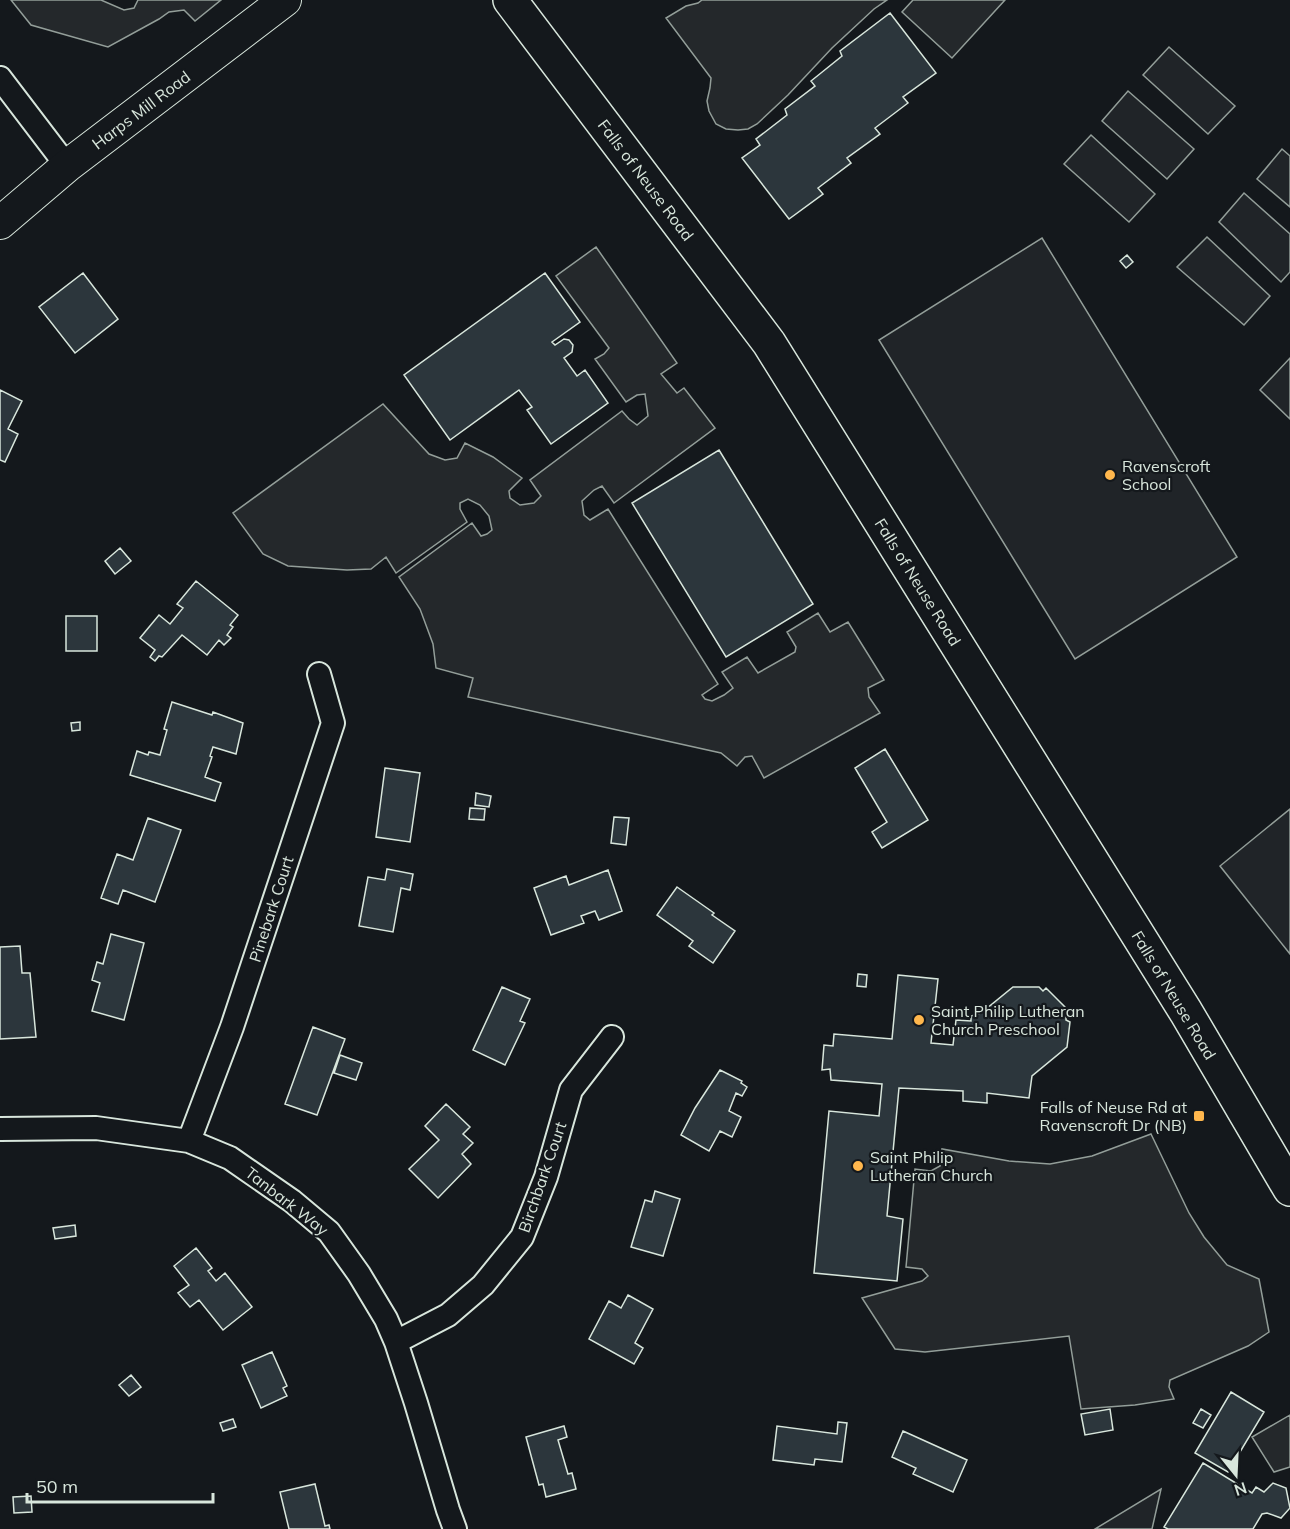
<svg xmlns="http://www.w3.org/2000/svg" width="1290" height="1529" font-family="Mulish,sans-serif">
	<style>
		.green { fill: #202428; stroke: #939e99; stroke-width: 1.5 }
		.parking { fill: #24282b; stroke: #939e99; stroke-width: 1.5 }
		.building { fill: #2c363c; stroke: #d8e6dc; stroke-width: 1.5 }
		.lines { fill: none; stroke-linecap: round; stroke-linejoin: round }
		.street-casing { stroke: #d8e6dc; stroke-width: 26 }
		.secondary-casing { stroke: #d8e6dc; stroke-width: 34 }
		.primary-casing { stroke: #d8e6dc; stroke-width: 36 }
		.street { stroke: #14181c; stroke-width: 22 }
		.secondary { stroke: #14181c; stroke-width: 32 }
		.primary { stroke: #14181c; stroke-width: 33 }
		.poi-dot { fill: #ffb74d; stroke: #14181c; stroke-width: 2 }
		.labels { text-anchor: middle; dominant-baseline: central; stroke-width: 4.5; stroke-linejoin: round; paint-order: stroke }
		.street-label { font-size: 16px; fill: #d8e6dc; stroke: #14181c }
		.poi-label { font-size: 16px; fill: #d8e6dc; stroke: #14181c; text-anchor: start }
	</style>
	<rect width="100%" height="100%" fill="#14181c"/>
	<path class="green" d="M1169 47 1235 106 1208 134 1143 75Z
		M1128 91 1194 149 1167 179 1102 121Z
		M1091 135 1155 194 1129 222 1064 164Z
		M1282 149 1290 156V207L1257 179Z
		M1244 193 1290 234V272L1281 282 1219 222Z
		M1207 237 1270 296 1244 325 1177 267Z
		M1042 238 1237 557 1075 659 879 340Z
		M1290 358V419L1260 390Z
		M1290 809V954L1220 866Z
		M1161 1489 1152 1529H1095Z"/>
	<path class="parking" d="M11 0H101L124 10 134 8 138 0H221L195 21 184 10 169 12 159 19 108 47 31 25Z
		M702 0H887L874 9 832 48 788 95 757 124 748 129 738 130 726 129 716 124 709 111 707 101 710 88 711 78 666 18 686 6 698 3Z
		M913 0H1005L952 58 902 12Z
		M596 247 677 363 661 374 677 393 684 388 715 428 614 503 602 486 594 490 582 501 584 515 590 520 608 509 718 684 702 695 705 699 712 701 724 695 733 688 722 672 747 657 758 673 795 652 796 647 787 632 818 613 830 632 848 622 884 680 868 688 869 697 880 713 764 778 752 756 745 757 737 766 721 753 468 697 473 678 436 668 433 644 420 609 399 577 472 523 481 536 487 534 492 530 489 516 480 505 468 499 460 503V509L467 522 396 573 386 557 371 569 347 570 288 566 263 554 233 513 383 404 429 454 445 460 457 458 465 443 493 457 522 478 509 491 510 498 520 505 534 503 541 496 530 480 622 411 629 419 637 425 648 416 645 394 637 395 626 402 595 359 604 354 609 348 556 276Z
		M1151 1134 1189 1213 1204 1237 1227 1265 1259 1279 1269 1332 1248 1346 1170 1380 1169 1387 1174 1399 1135 1405 1081 1409 1069 1336 925 1352 895 1349 862 1298 922 1281 928 1276 922 1269 906 1267 915 1169 931 1171 940 1166 942 1149 1009 1161 1050 1164 1092 1156Z
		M1290 1415V1467L1274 1472 1252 1437Z"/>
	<path class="building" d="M890 13 936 73 903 97 908 103 875 128 880 134 847 158 851 163 818 188 823 194 789 219 742 158 760 145 756 139 787 115 785 109 815 86 811 81 842 56 840 51Z
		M1127 255 1133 262 1126 268 1120 261Z
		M83 273 118 319 75 353 39 307Z
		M545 273 580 322 552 342 555 345 564 339 569 340 573 345 572 352 564 358 577 376 585 370 608 403 551 444 527 410 532 407 519 390 450 440 404 375Z
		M0 390 22 401 8 429 18 434 5 462 0 460Z
		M719 450 813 604 726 657 632 503Z
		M120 548 131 561 115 574 105 561Z
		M196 581 238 615 230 625 233 627 227 635 231 638 224 645 219 640 207 655 182 635 162 657 159 656 155 661 150 657 155 650 140 638 159 615 170 624 183 608 177 604Z
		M66 616H97V651H66Z
		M172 702 212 715 213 712 243 723 236 754 213 747 210 756 212 757 205 777 221 783 215 801 130 775 137 751 148 755 149 752 160 755 167 730 164 729Z
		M80 722V730L72 731 71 723Z
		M885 749 928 820 882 848 872 832 887 822 855 768Z
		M385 768 420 773 410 842 376 837Z
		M476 793 491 796 489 807 475 805Z
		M470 808 485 809 484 820 469 819Z
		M614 817 629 818 626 845 611 843Z
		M148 818 181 830 155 902 123 890 118 904 101 898 117 854 133 860Z
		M387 869 413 874 410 890 401 888 393 932 359 926 368 877 385 880Z
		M608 870 622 911 599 920 595 911 581 916 584 923 551 935 534 888 566 876 569 885Z
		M677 887 714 913 712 915 735 931 713 963 689 946 693 941 657 915Z
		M111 934 144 943 124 1020 92 1011 100 983 92 980 97 962 103 964Z
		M20 946 22 973H30L36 1037 0 1039V947Z
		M858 974 867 975 866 987 857 986Z
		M898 975 938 979 931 1043 953 1045 956 1020 971 1021V1016L981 1013 1013 987H1039L1043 991 1046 988 1068 1010 1066 1012V1020L1070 1022 1067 1047 1032 1076 1029 1098 987 1093V1103L963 1101V1091L899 1088 887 1216 903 1219 897 1281 814 1273 829 1111 879 1116 882 1084 831 1080 830 1069 822 1070 824 1045 833 1046 834 1034 892 1039Z
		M502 987 530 999 520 1021 525 1023 505 1065 473 1050Z
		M313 1027 345 1039 317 1115 285 1104Z
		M340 1055 362 1063 356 1080 334 1073Z
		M720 1070 742 1081 741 1083 747 1087 742 1096 736 1093 729 1111 741 1117 732 1137 720 1131 709 1151 681 1135 695 1108Z
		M446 1104 470 1127 463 1134 473 1143 462 1154 471 1164 438 1198 409 1169 439 1140 425 1126Z
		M655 1191 680 1199 663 1256 631 1247 645 1200 652 1202Z
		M75 1225 76 1236 55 1239 53 1228Z
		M196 1248 212 1268 208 1271 216 1281 225 1273 252 1307 223 1330 199 1300 190 1307 178 1293 189 1285 174 1266Z
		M628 1295 653 1309 635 1343 643 1348 634 1364 589 1339 609 1301 621 1308Z
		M272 1352 287 1386 283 1388 287 1396 261 1408 242 1365Z
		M131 1375 141 1387 129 1396 119 1385Z
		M1231 1392 1264 1412 1228 1472 1195 1453Z
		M1110 1409 1113 1430 1085 1435 1081 1414Z
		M1201 1409 1211 1415 1203 1428 1193 1423Z
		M233 1419 236 1427 223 1431 220 1423Z
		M838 1422 847 1423 842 1462 815 1459 814 1465 773 1460 777 1426 837 1434Z
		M564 1426 567 1437 558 1440 568 1474 572 1473 576 1489 546 1497 543 1484 539 1485 526 1437Z
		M903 1431 967 1460 953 1492 913 1474 916 1468 892 1457Z
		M1203 1463 1252 1493 1256 1487 1264 1492 1273 1483 1286 1488 1290 1508 1281 1518 1267 1513 1262 1514 1253 1529H1168L1164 1527Z
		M315 1484 325 1526 329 1525 330 1529H289L280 1492Z
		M31 1496 32 1512 14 1513 13 1497Z"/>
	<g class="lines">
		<defs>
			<path id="street" d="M0 78 67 166
				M0 1129 96 1128 189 1141 230 1158 292 1201 329 1232 359 1274 386 1319 396 1342 416 1403 448 1510 455 1529
				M189 1141 232 1027 333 723 319 674
				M396 1342 448 1315 483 1285 522 1237 546 1177 571 1090 612 1037"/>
			<path id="secondary" d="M0 223 67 166 285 0"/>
			<path id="primary" d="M510 0 769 343 1186 1012 1290 1189"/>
		</defs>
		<use href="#street" class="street-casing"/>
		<use href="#secondary" class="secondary-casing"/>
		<use href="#primary" class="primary-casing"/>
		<use href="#street" class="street"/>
		<use href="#secondary" class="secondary"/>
		<use href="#primary" class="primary"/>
	</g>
	<g class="poi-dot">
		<circle cx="1110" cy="475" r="6"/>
		<circle cx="919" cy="1020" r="6"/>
		<rect x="1193" y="1110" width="12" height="12" rx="3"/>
		<circle cx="858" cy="1166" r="6"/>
	</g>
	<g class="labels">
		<g class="street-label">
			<text transform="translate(141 110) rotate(-37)">Harps Mill Road</text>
			<text transform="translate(646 180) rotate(53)">Falls of Neuse Road</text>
			<text transform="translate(918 582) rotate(58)">Falls of Neuse Road</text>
			<text transform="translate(271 909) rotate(-72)">Pinebark Court</text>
			<text transform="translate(1174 995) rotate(59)">Falls of Neuse Road</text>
			<text transform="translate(542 1177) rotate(-71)">Birchbark Court</text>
			<text transform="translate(287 1201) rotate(38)">Tanbark Way</text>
		</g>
		<g class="poi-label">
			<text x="1122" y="466">Ravenscroft<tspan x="1122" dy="18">School</tspan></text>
			<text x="931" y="1011">Saint Philip Lutheran<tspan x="931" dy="18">Church Preschool</tspan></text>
			<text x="1187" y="1107" text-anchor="end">Falls of Neuse Rd at<tspan x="1187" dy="18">Ravenscroft Dr (NB)</tspan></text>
			<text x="870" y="1157">Saint Philip<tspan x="870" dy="18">Lutheran Church</tspan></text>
		</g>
	</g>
	<g transform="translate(1236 1475) rotate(162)" stroke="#14181c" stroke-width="4.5" paint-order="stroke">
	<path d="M0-4.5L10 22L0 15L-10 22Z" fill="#d8e6dc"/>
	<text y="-9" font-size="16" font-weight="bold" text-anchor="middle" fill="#d8e6dc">N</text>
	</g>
	<path d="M27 1493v9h186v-9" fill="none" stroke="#d8e6dc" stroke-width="3"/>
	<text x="36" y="1493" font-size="18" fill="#d8e6dc" stroke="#14181c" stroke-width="4.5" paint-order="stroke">50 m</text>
</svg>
